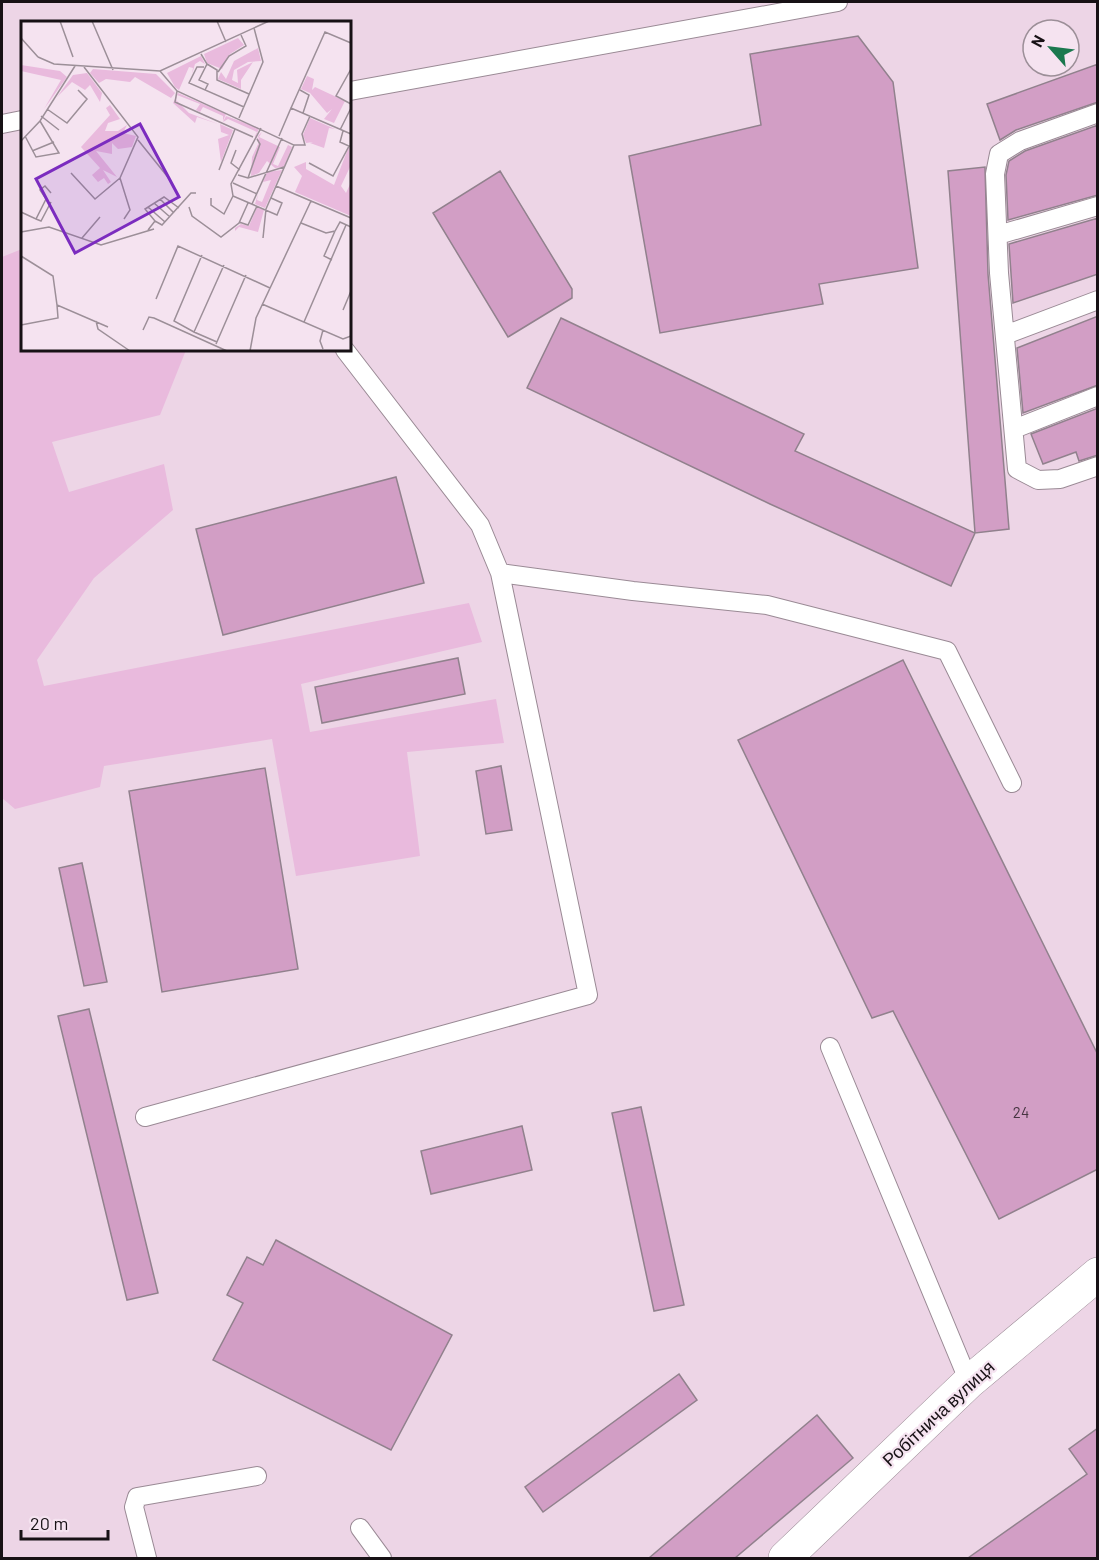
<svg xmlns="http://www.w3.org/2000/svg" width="1099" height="1560" font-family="Barlow,sans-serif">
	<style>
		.built { fill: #edd5e6; fill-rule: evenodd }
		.green { fill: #e9badd }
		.building { fill: #d29ec5; stroke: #91818d; stroke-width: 1.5 }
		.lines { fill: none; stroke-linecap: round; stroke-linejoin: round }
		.service-casing { stroke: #9a8a95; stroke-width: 20 }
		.minor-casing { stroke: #9a8a95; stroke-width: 34 }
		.service { stroke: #fff; stroke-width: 18 }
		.minor { stroke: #fff; stroke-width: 33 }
		.labels { text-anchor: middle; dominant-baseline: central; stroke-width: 4.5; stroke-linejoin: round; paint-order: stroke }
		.number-label { font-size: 15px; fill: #463441 }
		.street-label { font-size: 18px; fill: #171115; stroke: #f5e3f0 }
		.inset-road { fill: none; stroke: #9c8f98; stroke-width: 1.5 }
		.view { fill: #7b2cbf; fill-opacity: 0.15; stroke: #7b2cbf; stroke-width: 3 }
		.inset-edge { fill: none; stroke: #171115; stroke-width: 3 }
	</style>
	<rect width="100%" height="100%" fill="#f5e3f0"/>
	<path class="built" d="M2 2H1097V1558H2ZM22 22H350V350H22ZM1033 30H1069V66H1033Z"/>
	<path class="green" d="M22 249V350H186L160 415 52 442 69 492 164 464 173 510 94 578 37 660 44 686 469 603 482 642 301 684 310 732 496 699 504 743 407 752 420 856 296 876 272 739 104 766 100 787 15 809 2 798V257Z"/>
	<path class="building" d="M858 36 893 82 918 268 819 284 823 304 660 333 629 156 761 125 750 54Z
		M1098 64V102L1016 130 1000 140 987 104Z
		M1098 125V195L1008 220 1006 175 1009 161 1025 151Z
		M985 167 988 274 1009 529 975 533 948 171Z
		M500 171 572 289V298L508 337 433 213Z
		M1098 218V274L1013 303 1009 244Z
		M1098 316V385L1023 413 1017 348Z
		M561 318 804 434 795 451 975 533 951 586 770 504 527 388Z
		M1098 408V455L1079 461 1076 452 1043 464 1031 434Z
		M396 477 424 583 223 635 196 529Z
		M458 658 465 694 322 723 315 687Z
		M903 660 1098 1055V1169L999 1219 893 1011 872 1018 738 740Z
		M501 766 512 830 486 834 476 771Z
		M265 768 298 969 162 992 129 791Z
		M82 863 107 982 84 986 59 868Z
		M89 1009 158 1293 127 1300 58 1016Z
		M641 1107 684 1305 654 1311 612 1113Z
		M522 1126 532 1170 431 1194 421 1151Z
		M276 1240 452 1335 391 1450 213 1360 243 1303 227 1295 247 1257 263 1265Z
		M679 1374 697 1400 543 1512 525 1487Z
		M817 1415 853 1458 735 1558H649Z
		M1098 1428V1558H968L1087 1474 1069 1449Z"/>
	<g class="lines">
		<defs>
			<path id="service" d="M350 91 838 2
				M1098 113 1020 141 999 154 995 174 999 273 1017 469 1038 480 1060 479 1098 466
				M2 124 22 120
				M998 235 1098 206
				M1005 335 1098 300
				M345 350 480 525 500 573 633 591 767 605 947 651 1012 783
				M1014 429 1098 396
				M830 1047 969 1382
				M145 1117 588 995 500 573
				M360 1528 382 1558
				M147 1558 134 1507 137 1497 257 1476"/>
			<path id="minor" d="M785 1558 969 1382 1098 1274"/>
		</defs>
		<use href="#service" class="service-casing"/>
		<use href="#minor" class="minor-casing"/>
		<use href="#service" class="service"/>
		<use href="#minor" class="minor"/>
	</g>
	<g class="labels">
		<g class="number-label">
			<text x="1021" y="1112">24</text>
		</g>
		<g class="street-label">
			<text transform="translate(938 1413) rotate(-43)">Робітнича вулиця</text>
		</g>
	</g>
	<g transform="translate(21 21)">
		<rect width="330" height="330" fill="#f5e3f0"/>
		<path d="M217 17 223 24 209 33 201 48 186 42 183 33ZM237 27 240 40 227 41 213 49 211 59 217 62 216 49 232 41 220 59V68L197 58 200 51 205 58 213 40ZM180 35 184 43 179 40 174 43 171 53 172 47 168 46 158 69 154 66 146 52ZM0 44 39 50 46 56 23 88 40 59 0 50ZM72 48 135 53 154 72 150 77 114 56 109 61 85 58 78 62 69 52ZM66 52 81 72 79 81 69 64 64 69 51 61 36 76 52 54ZM286 55 293 58 291 69 294 66 324 80 313 102 303 98 311 88 306 92 289 72 280 68ZM157 72 205 93 202 100V95L182 86 179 91 175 89 179 83 156 74 155 79 168 92 197 103 176 96 174 102 152 82ZM89 84 99 98 87 102 84 110H97L106 104 102 112 115 115 111 126 97 128 91 122V133L75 130 96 156 82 149 90 161 87 163 83 157 77 161 71 154 79 147 60 126 89 94 85 87ZM205 95 238 107 235 115 238 119 237 115 241 111 238 116 259 126 252 143 257 145 267 124 271 126 263 146 254 147 246 140 238 152 230 155 231 136 238 121 234 115 236 111 207 98 202 101ZM289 97 314 108 308 107 303 127 289 122 292 121 285 122 282 114ZM199 103 212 109 200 141 197 118 208 114 200 111ZM328 125 329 146 320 165 325 172 330 161V195L274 171 281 155 273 146 285 141V148L313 164ZM261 149 244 187 234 183 237 173 236 179 241 181 250 159 242 161 246 151ZM236 186 243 189 237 211 218 206 214 210V207L220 203 228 205Z" fill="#e9badd"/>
		<path class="inset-road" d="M39 0 52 36M71 0 92 49M196 0 205 21M0 17 17 36M180 33 186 43 178 59 187 63 184 69M17 36 33 43 139 50 248 0M186 43 196 49V59L228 73M63 46 117 116 99 157 109 189 103 198M183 46H176L168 62 223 86M330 48 315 75 330 83M139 50 156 70 273 124 245 188 242 217M197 51 208 35 225 25 220 14M279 69 288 74 282 92M156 70 154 81 232 116M270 87 304 11 330 22M26 88 46 102 66 78 57 69M20 95 38 109M218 97 242 41 233 7M319 109 330 87M4 115 15 136 38 132 19 100M258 115 270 87 330 113M117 119 150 160M0 120 19 100 54 45M273 124H284L281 113 289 95M215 129 210 142 219 149M11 130 33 121M288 142 312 155 328 125 319 121 322 110M198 149 214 108M50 152 74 178 99 157M217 154 227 157 263 146M227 157 239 123 236 118M212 162 236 173M212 175 256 194 261 182 250 177M190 177V184L203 193 212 175 210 163 240 107M139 178 153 192M290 180 330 197M133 182 149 196M231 183 261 117M127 186 144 201M168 186 171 195 200 216 218 202 227 182M0 191 15 198 25 178 19 169 24 165 30 172M15 198 20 200 30 181M134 200 124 188 143 176 158 187M218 201 227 204 236 185M280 202 305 212 314 210 319 201 330 206M127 209 134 200 141 204 170 172H175M0 211 28 206 80 224 133 208M61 217 79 196M0 235 32 255 36 284 87 306M311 239 303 235 314 210M135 278 157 225 249 267M241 283 322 318 330 315M322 289 330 270M75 300 77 308 109 330M283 301 325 204M0 304 37 297 36 284M122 309 128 296 133 297 206 330M173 311 153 300 181 234M196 321 173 311 203 244M195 323 225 254M302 328 299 320 302 309M229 330 235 297 290 180 255 165"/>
		<path class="view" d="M119 103 158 176 54 232 15 158Z"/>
		<rect width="330" height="330" class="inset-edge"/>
	</g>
	<rect width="1099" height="1560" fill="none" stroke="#171115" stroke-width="6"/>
	<g transform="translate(1051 48) rotate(298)"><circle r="28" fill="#f5e3f0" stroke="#9c8f98" stroke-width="1.5"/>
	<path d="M0-4.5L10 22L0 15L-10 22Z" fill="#1a784e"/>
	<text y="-9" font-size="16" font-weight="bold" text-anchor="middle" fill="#171115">N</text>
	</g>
	<path d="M21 1530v9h87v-9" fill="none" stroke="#171115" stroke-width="3"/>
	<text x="30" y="1530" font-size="18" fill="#171115" stroke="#f5e3f0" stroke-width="4.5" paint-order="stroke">20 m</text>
</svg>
